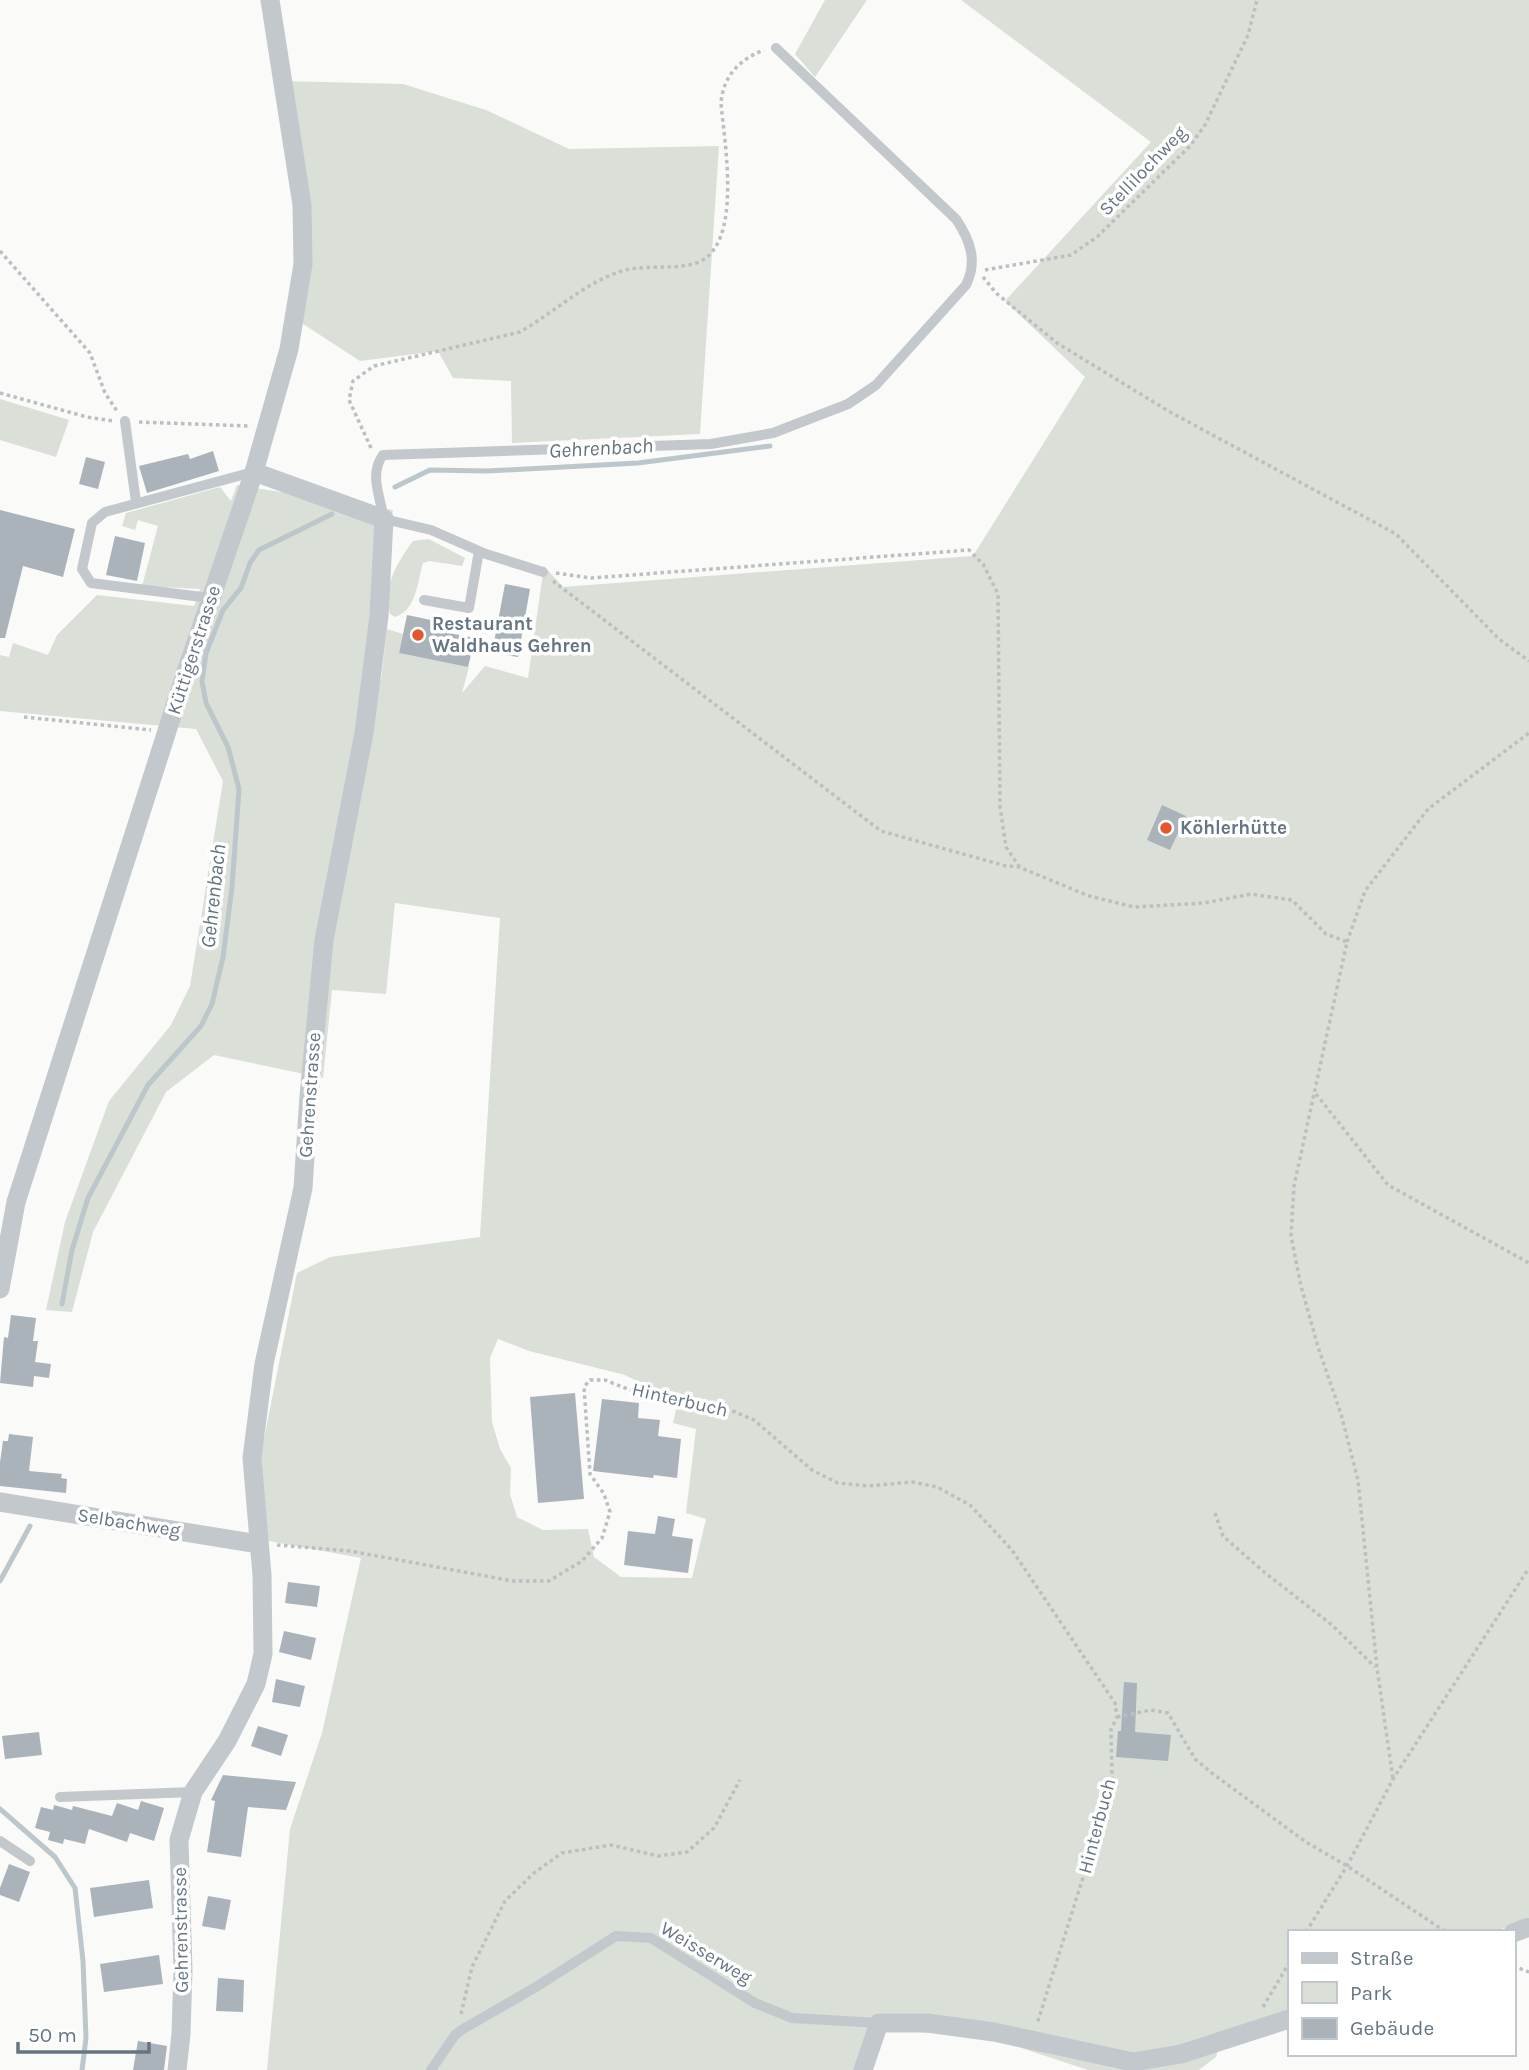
<svg xmlns="http://www.w3.org/2000/svg" width="1529" height="2070" font-family="Karla,sans-serif">
	<style>
		.green { fill: #dadfd7; fill-rule: evenodd }
		.lines { fill: none; stroke-linecap: round; stroke-linejoin: round }
		.stream { stroke: #bbc7cb; stroke-width: 5 }
		.building { fill: #aab3b9 }
		.path { stroke: #bbbfc2; stroke-width: 3.5; stroke-dasharray: 3.5 3.5; stroke-linecap: butt }
		.lane { stroke: #c3c8cc; stroke-width: 10 }
		.street { stroke: #c3c8cc; stroke-width: 19 }
		.poi-dot { fill: #e4572e; stroke: #fff; stroke-width: 2.5 }
		.labels { text-anchor: middle; dominant-baseline: central; stroke-width: 7; stroke-linejoin: round; paint-order: stroke }
		.street-label { font-size: 19px; fill: #657683; stroke: #fff }
		.poi-label { font-size: 19px; font-weight: bold; fill: #657683; stroke: #fff; text-anchor: start }
		.water-label { font-size: 21px; font-style: italic; fill: #60757c; stroke: #fff }
	</style>
	<rect width="100%" height="100%" fill="#fafaf8"/>
	<path class="green" d="M825 0H867L815 77 795 54Z
		M961 0H1529V1917L1495 1932H1289V2014L1222 2036 1216 2057 1199 2070H1088L985 2036 885 2030 869 2070H267L290 1829 322 1733 361 1558 253 1538 261 1454 297 1273 330 1257 480 1237 500 918 395 903 386 994 332 990 323 1078 214 1055 166 1092 93 1232 72 1312 46 1310 65 1222 109 1101 171 1025 190 986 223 781 196 729 0 711V655L9 657 13 643 48 655 57 635 97 595 194 606 200 589 142 586 158 526 138 520 135 530 122 526 126 513 220 487 231 501 237 485 393 510 364 677 381 680 387 629 403 634 399 653 469 667 462 693 485 666 528 678 544 566 563 587 973 556 1085 377 1005 301 1151 142ZM498 1339 529 1351 625 1375 647 1386 680 1393 673 1423 696 1429 686 1513 706 1519 692 1578 621 1577 594 1557 588 1529 543 1530 517 1517 510 1494 511 1468 500 1449 492 1422 490 1358Z
		M283 81 403 84 486 110 569 149 719 146 700 434 512 443 511 381 453 378 438 351 360 361 303 324 299 160Z
		M0 399 69 420 56 457 0 440Z
		M429 539 465 558 462 566 429 561 423 563C417 582 417 610 395 617L390 614C382 587 398 561 413 541Z"/>
	<g class="lines">
		<path class="stream" d="M395 487 430 470 487 471 638 463 770 446
			M62 1304 72 1250 88 1198 148 1085 201 1026 212 1004 223 957 232 887 239 789 228 747 206 703 202 681 206 653 223 610 241 588 250 563 259 550 332 514
			M0 1581 30 1526
			M0 1809 55 1857 75 1888 83 1961 86 2038 82 2070"/>
	</g>
	<path class="building" d="M213 451 219 471 147 493 139 466 188 454 190 459Z
		M86 457 105 462 98 489 79 484Z
		M0 510 75 529 63 577 23 566 5 638H0Z
		M115 536 145 543 137 581 106 575Z
		M505 584 530 589 518 657 492 653Z
		M407 615 450 624 449 633 475 638 468 667 399 653Z
		M1162 805 1186 816 1170 850 1147 840Z
		M11 1315 36 1318 33 1341H38L35 1362 51 1364 49 1378 34 1376 33 1387 0 1383 4 1337 8 1338Z
		M575 1393 584 1499 538 1503 530 1397Z
		M602 1399 639 1403 638 1418 660 1420 658 1436 681 1439 677 1478 654 1475 653 1478 593 1471Z
		M9 1434 33 1437 29 1471 62 1474 61 1478 67 1479 66 1493 0 1486V1462L3 1441H8Z
		M658 1516 675 1519 672 1536 693 1539 688 1573 624 1565 628 1531 655 1534Z
		M288 1582 320 1586 317 1607 285 1603Z
		M284 1631 316 1638 311 1660 279 1652Z
		M276 1679 305 1686 300 1707 272 1702Z
		M1124 1682 1137 1683 1135 1732 1171 1735 1168 1761 1116 1757 1118 1731H1121Z
		M258 1726 288 1735 281 1756 251 1746Z
		M39 1732 42 1755 5 1759 2 1736Z
		M223 1775 296 1782 286 1810 248 1807 241 1857 207 1852 215 1801 211 1800Z
		M141 1801 164 1808 154 1841 130 1833 127 1842 89 1829 85 1844 64 1839 63 1844 48 1840 50 1832 35 1828 41 1807 53 1810 54 1805 72 1810 73 1806 112 1816 117 1803 138 1810Z
		M9 1864 30 1872 19 1902 0 1895V1888Z
		M149 1880 153 1908 94 1917 90 1888Z
		M208 1896 231 1900 225 1930 202 1926Z
		M159 1955 163 1984 104 1992 100 1964Z
		M218 1978 244 1980 243 2012 216 2011Z
		M138 2041 167 2046 164 2070H133Z"/>
	<g class="lines">
		<path class="path" d="M0 251 90 353 105 393 117 411
			M985 270 1071 255 1097 237 1190 146 1205 125 1248 35 1257 0
			M983 277 996 293 1057 343 1170 412 1396 534 1499 639 1529 661
			M0 393 87 417 113 421
			M139 422 250 426
			M371 448 349 400 353 381 374 366 520 332C553 313 581 286 616 273 641 263 671 271 696 263 744 247 724 141 721 103 723 76 740 59 764 50
			M556 573 591 578 969 550 983 564 998 594 1000 807 1006 847 1019 866
			M553 581 881 831 1006 866 1019 867 1089 896 1134 907 1204 903 1251 894 1292 900 1326 934 1347 942 1294 1186 1291 1236 1301 1286 1318 1347 1341 1414 1358 1480 1377 1668 1393 1779
			M24 717 151 730
			M1347 942 1365 891 1428 809 1529 733
			M1316 1094 1388 1185 1529 1263
			M1215 1513 1223 1536 1264 1572 1332 1625 1375 1667
			M277 1545 350 1551 513 1581H549L582 1561 602 1538 610 1512 604 1494 590 1474 584 1387 590 1380H605L645 1396 681 1404 728 1409 754 1420 812 1470 838 1483 868 1486 912 1482 937 1487 970 1505 1012 1550 1115 1703 1117 1717 1111 1730 1112 1778 1108 1798 1037 2024
			M1117 1717 1151 1710 1168 1713 1195 1759 1213 1774 1306 1842 1347 1866 1446 1932
			M1306 1932 1347 1866 1393 1779 1529 1568
			M1513 1966 1529 1972
			M1263 2007 1289 1963
			M461 2014 472 1967 505 1901 534 1873 562 1853 611 1845 658 1856 687 1852 714 1828 740 1780"/>
		<path class="lane" d="M125 421 136 502
			M543 572 486 554 431 530 384 519C380 497 369 473 383 455L711 444 773 433 848 404 876 385 966 285C978 261 970 240 956 219L776 48
			M210 598 91 583 82 569 92 523 105 512 253 472
			M424 600 469 608 479 551
			M60 1797 193 1792
			M0 1841 30 1861
			M431 2070 455 2035 463 2029 536 1987 616 1936 651 1938 755 2003 792 2018 879 2023"/>
		<path class="street" d="M0 1289 16 1202 184 678 254 472 289 349 303 264 302 205 270 0
			M0 1502 258 1544
			M1513 1933 1529 1927
			M177 2070 181 2034 183 1970 179 1840 193 1792 227 1741 256 1684 263 1654 262 1575 252 1458 264 1364 303 1188 309 1096 324 940 364 733 379 616 384 519 254 472
			M863 2070 879 2023H927L994 2032 1133 2062 1181 2054 1289 2019"/>
	</g>
	<g class="poi-dot">
		<circle cx="418" cy="635" r="7"/>
		<circle cx="1166" cy="828" r="7"/>
	</g>
	<g class="labels">
		<g class="street-label">
			<text transform="translate(1143 171) rotate(-46)">Stellilochweg</text>
			<text transform="translate(194 650) rotate(-72)">Küttigerstrasse</text>
			<text transform="translate(310 1095) rotate(-86)">Gehrenstrasse</text>
			<text transform="translate(680 1400) rotate(13)">Hinterbuch</text>
			<text transform="translate(129 1523) rotate(9)">Selbachweg</text>
			<text transform="translate(1097 1826) rotate(-75)">Hinterbuch</text>
			<text transform="translate(181 1930) rotate(-91)">Gehrenstrasse</text>
			<text transform="translate(706 1953) rotate(31)">Weisserweg</text>
		</g>
		<g class="poi-label">
			<text x="432" y="624">Restaurant<tspan x="432" dy="22">Waldhaus Gehren</tspan></text>
			<text x="1180" y="828">Köhlerhütte</text>
		</g>
		<g class="water-label">
			<text transform="translate(601 448) rotate(-3)">Gehrenbach</text>
			<text transform="translate(213 896) rotate(-84)">Gehrenbach</text>
		</g>
	</g>
	<rect x="1288" y="1930" width="228" height="126" fill="#ffffff" stroke="#c1c8cd" stroke-width="2"/>
	<rect x="1302" y="1953" width="35" height="10" fill="#c3c8cc" stroke="#c1c8cd" stroke-width="2"/>
	<text x="1350" y="1965" font-size="21" fill="#657683">Straße</text>
	<rect x="1302" y="1982" width="35" height="21" fill="#dadfd7" stroke="#c1c8cd" stroke-width="2"/>
	<text x="1350" y="2000" font-size="21" fill="#657683">Park</text>
	<rect x="1302" y="2018" width="35" height="21" fill="#aab3b9" stroke="#c1c8cd" stroke-width="2"/>
	<text x="1350" y="2035" font-size="21" fill="#657683">Gebäude</text>
	<path d="M18 2042v10h131v-10" fill="none" stroke="#657683" stroke-width="3.5"/>
	<text x="28" y="2042" font-size="21" fill="#657683" stroke="#ffffff" stroke-width="5" paint-order="stroke">50 m</text>
</svg>
